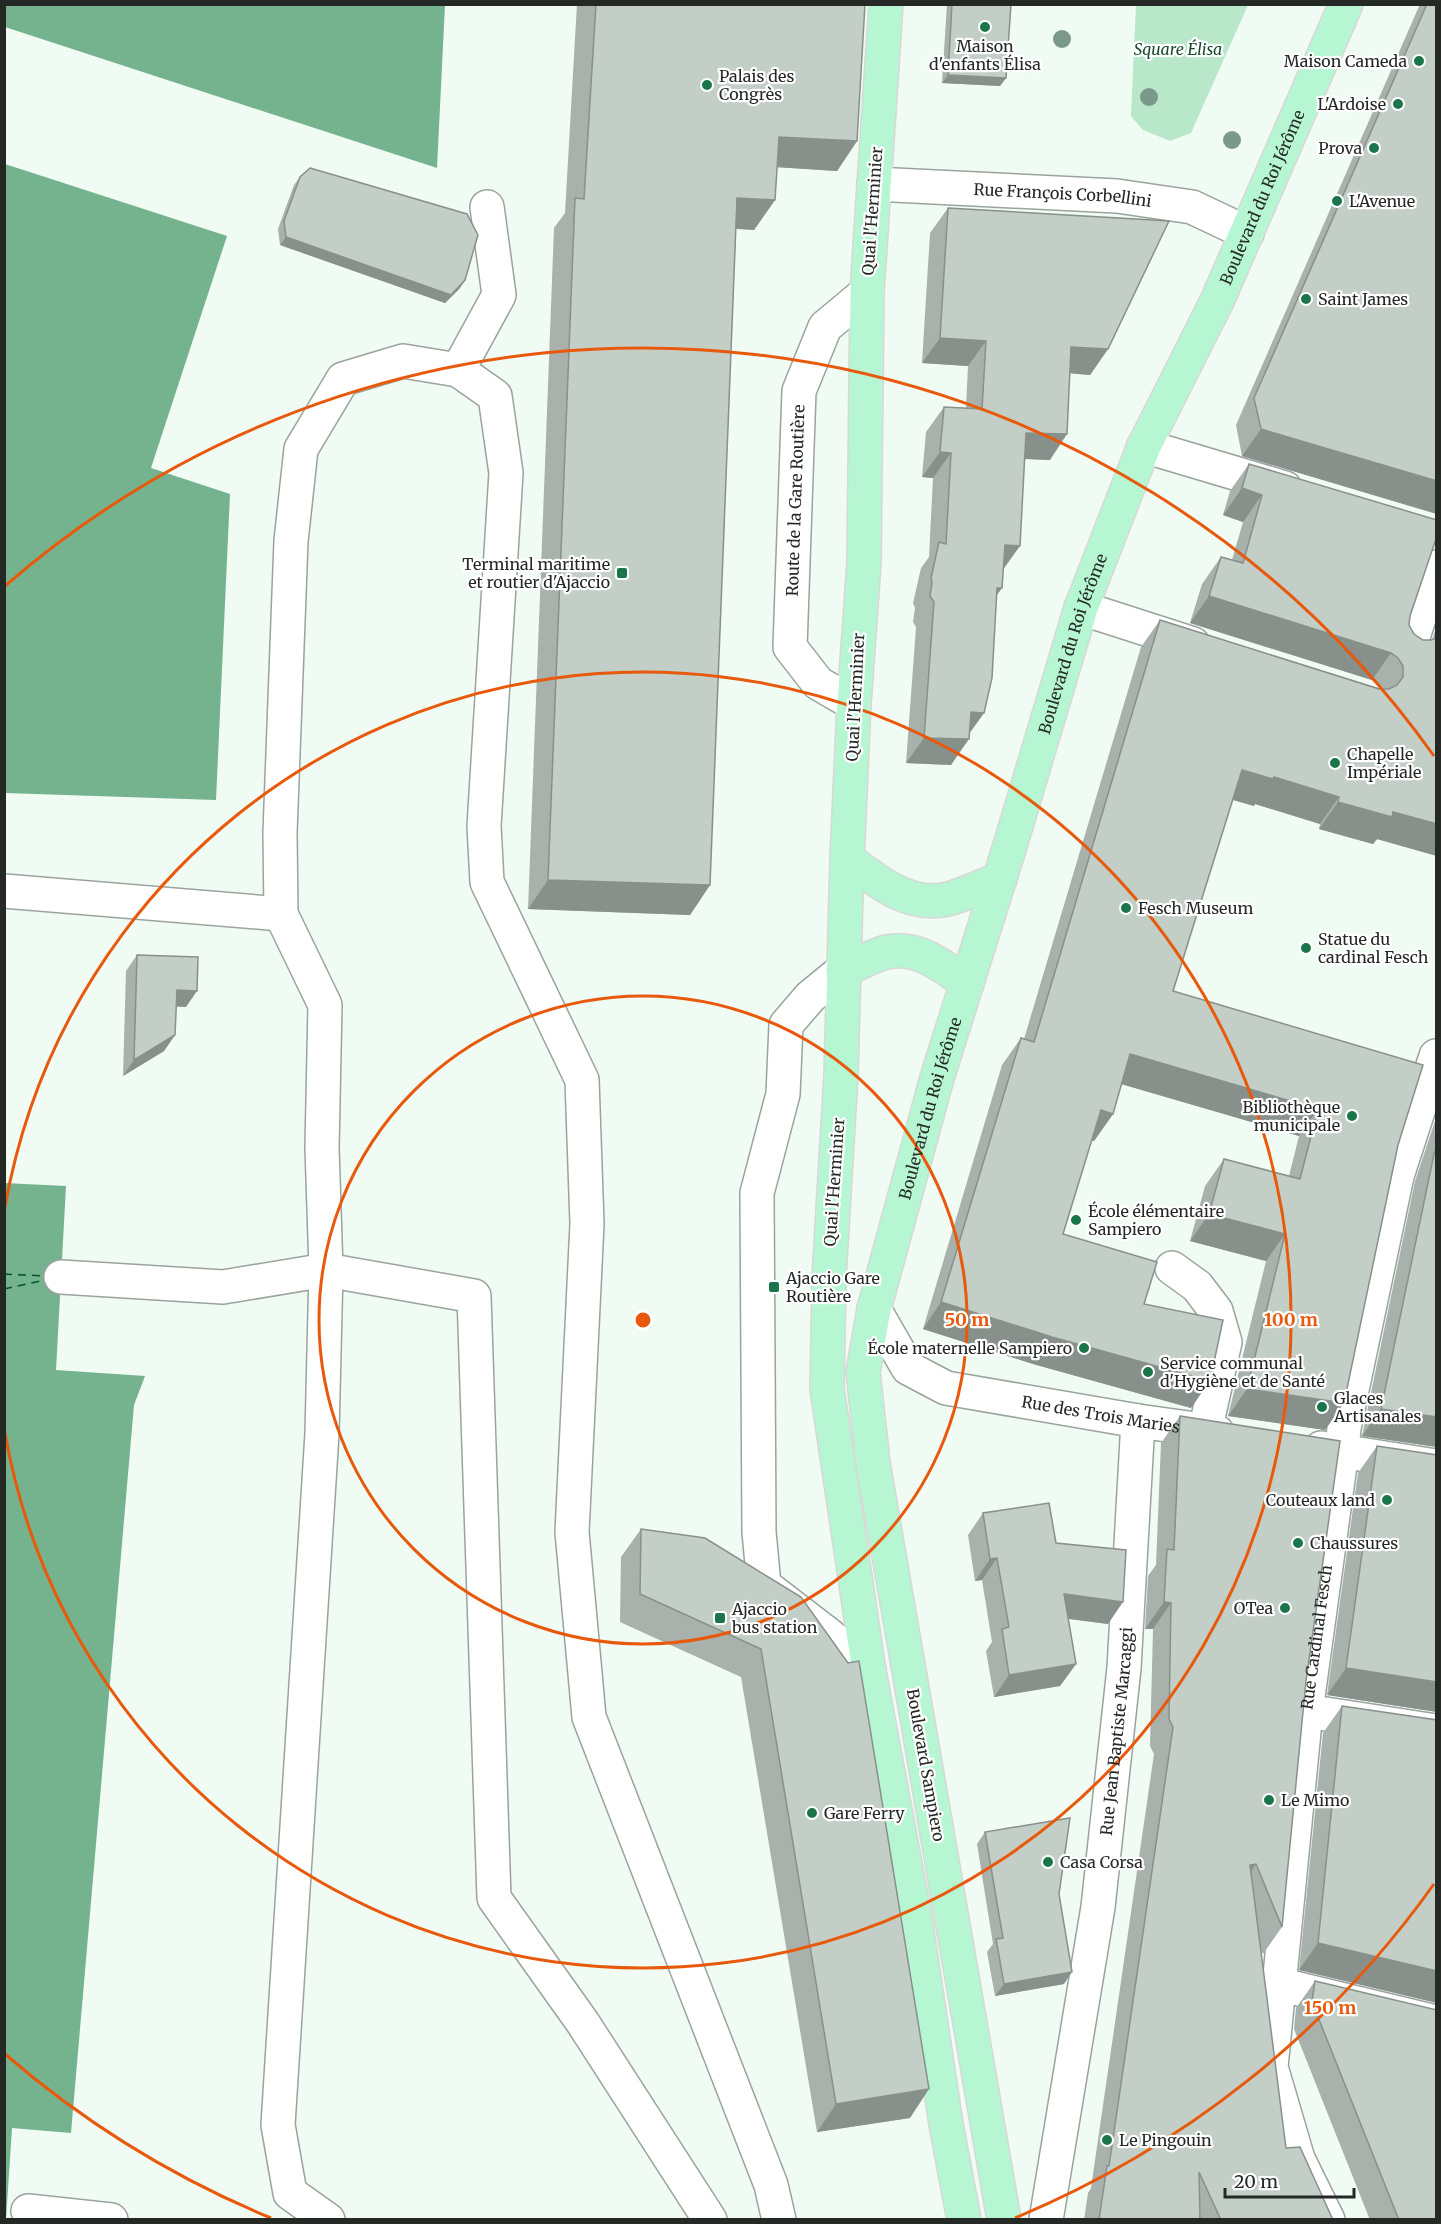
<svg xmlns="http://www.w3.org/2000/svg" width="1441" height="2224" font-family="Merriweather,serif">
	<style>
		.green { fill: #b8e7ca }
		.water { fill: #75b38e }
		.lines { fill: none; stroke-linecap: round; stroke-linejoin: round }
		.ferry { stroke: #00522f; stroke-width: 1.5; stroke-dasharray: 8 6; stroke-linecap: butt }
		.minor-casing { stroke: #9aa49d; stroke-width: 36 }
		.major-casing { stroke: #d8d8d8; stroke-width: 36 }
		.minor { stroke: #fff; stroke-width: 33 }
		.major { stroke: #b6f6d2; stroke-width: 33 }
		.tree { fill: #7a9988 }
		.wall { fill: #a8b1ab }
		.shaded-wall { fill: #88908b }
		.building { fill: #c3cec7; stroke: #88908b; stroke-width: 1.5 }
		.ring { fill: none; stroke: #e8590c; stroke-width: 3 }
		.poi-dot { fill: #1a754a; stroke: #fff; stroke-width: 2 }
		.labels { text-anchor: middle; dominant-baseline: central; stroke-width: 4.5; stroke-linejoin: round; paint-order: stroke }
		.poi-label { font-size: 16px; fill: #252926; stroke: #fff; text-anchor: start }
		.park-label { font-size: 16px; font-style: italic; fill: #194930; stroke: #fff }
		.street-label { font-size: 16px; fill: #252926; stroke: #fff }
		.centre { fill: #e8590c; stroke: #fff; stroke-width: 3 }
		.ring-label { font-size: 18px; text-anchor: middle; font-weight: bold; fill: #e8590c; stroke: #fff; stroke-width: 4.5; stroke-linejoin: round; paint-order: stroke }
	</style>
	<rect width="100%" height="100%" fill="#f0fbf4"/>
	<path class="green" d="M1136 5H1248L1191 133 1170 141 1143 130 1131 116Z"/>
	<path class="water" d="M5 4 445 5 437 168 5 27Z
		M5 164 227 236 151 468 230 494 216 800 5 793Z
		M4 1183 66 1186 56 1370 145 1376 134 1405 71 2133 12 2128 6 2220 4 2219Z"/>
	<g class="lines">
		<path class="ferry" d="M4 1274 45 1276
			M4 1289 45 1280"/>
		<defs>
			<g id="minor">
				<path id="s1" d="M874 184 1117 196 1192 207 1247 233"/>
				<path d="M458 370 499 295 487 207"/>
				<path d="M1144 446 1285 488"/>
				<path d="M1081 608 1193 644"/>
				<path d="M1409 649 1436 567"/>
				<path id="s2" d="M854 704 818 683 790 647 799 391 825 327 867 292"/>
				<path d="M4 891 281 914"/>
				<path d="M843 970 810 997 786 1025 783 1094 757 1193 759 1532 764 1585 829 1635 869 1671"/>
				<path d="M1172 1268 1197 1286 1216 1311 1225 1342 1205 1431"/>
				<path d="M61 1277 223 1287 326 1270 474 1296 494 1898 583 2023 710 2220"/>
				<path id="s3" d="M874 1309 908 1368 946 1388 1138 1421 1217 1432"/>
				<path d="M1321 1448 1436 1466"/>
				<path d="M1306 1711 1436 1731"/>
				<path d="M1278 1984 1436 2022"/>
				<path d="M28 2211 111 2220"/>
				<path d="M328 2220 290 2193 278 2125 322 1434 326 1270 322 1148 325 1005 281 914 280 833 291 541 301 449 343 379 403 361 458 370 495 396 506 473 484 826 487 882 582 1080 587 1224 572 1532 589 1717 771 2185 779 2220"/>
				<path id="s4" d="M1046 2220 1098 1907 1124 1668 1138 1421"/>
				<path id="s5" d="M1328 2220 1298 2159 1271 2067 1306 1711 1342 1451 1344 1428 1397 1176 1436 1056"/>
			</g>
			<g id="major">
				<path d="M886 4 867 292 864 563 854 704 847 859 841 1075 829 1278 827 1389 869 1671 914 1912 946 2124 964 2220"/>
				<path d="M847 859C875 879 905 906 943 900 958 898 984 885 1000 879"/>
				<path d="M843 970C856 965 872 956 886 952 918 945 942 966 967 983"/>
				<path id="s6" d="M1004 2220 873 1463 863 1372 874 1309 937 1078 1009 849 1081 608 1144 446 1217 301 1346 4"/>
			</g>
		</defs>
		<use href="#minor" class="minor-casing"/>
		<use href="#major" class="major-casing"/>
		<use href="#minor" class="minor"/>
		<use href="#major" class="major"/>
	</g>
	<g class="tree">
		<circle cx="1062" cy="39" r="9"/>
		<circle cx="1149" cy="97" r="9"/>
		<circle cx="1232" cy="140" r="9"/>
	</g>
	<path class="wall" d="M577 4H865L857 141 837 171 777 167 775 200 754 230 736 229 710 885 690 915 528 909 554 228 565 213Z
		M947 4H1011L1006 78 1000 86 942 83Z
		M1420 4H1437V514L1242 456 1236 425Z
		M300 177 460 288 445 303 280 245 278 229 294 185Z
		M948 208 1108 349 1090 375 1070 373 1050 460 1024 459 1003 570 997 595 984 713 969 733 951 765 906 763 916 627 913 622 915 608 913 603 921 568 929 557 933 478 922 477 926 432 944 407 966 408 968 366 922 363 930 233Z
		M1249 464 1437 520V539L1435 542 1410 616 1409 625 1414 634 1423 640H1432L1437 625V856L1377 839 1373 844 1319 829 1320 824 1255 804 1254 806 1233 800 1173 991 1398 1145 1344 1403 1325 1430 1228 1416 1266 1261 1190 1241 1205 1186 1224 1159 1289 1176 1299 1136 1121 1084 1113 1114 1094 1141 1092 1140 1063 1234 1144 1304 1191 1408 1033 1364 923 1329 1002 1065 1021 1038 1024 1039 1141 647 1160 620 1382 689 1379 685 1372 680 1190 623 1202 584 1221 557 1232 560 1243 522 1223 515 1230 491Z
		M137 955 186 1007 176 1006 175 1035 164 1051 123 1076 126 971Z
		M1437 1115V1447L1362 1436 1415 1181Z
		M1180 1416 1306 1681 1282 1927 1263 1954 1260 1947 1286 2148 1333 2220H1084L1088 2193 1091 2188 1154 1754 1150 1746 1153 1629H1145L1148 1576 1156 1565 1161 1443Z
		M1377 1446 1437 1712 1327 1695 1358 1473Z
		M983 1513 1056 1543 1108 1624 1068 1619 1076 1664 1060 1686 994 1697 986 1651 992 1642 982 1580 975 1581 968 1535Z
		M641 1529 801 1597 910 2118 817 2132 741 1677 620 1622 621 1557Z
		M1342 1706 1437 1720V2003L1299 1970 1323 1733Z
		M985 1832 1064 1984 995 1996 987 1952 993 1944 977 1844Z
		M1315 1981 1437 2220H1370L1294 2029 1296 2008Z"/>
	<path class="shaded-wall" d="M948 75 1006 78 1000 86 942 83Z
		M779 137 857 141 837 171 758 166Z
		M737 198 775 200 754 230 716 227Z
		M286 237 465 280 460 288 445 303 280 245Z
		M940 338 986 341 968 366 922 363Z
		M1071 347 1108 349 1090 375 1054 372Z
		M1261 429 1437 481V514L1242 456Z
		M1026 433 1067 434 1050 460 1008 458Z
		M940 452 951 453 933 478 922 477Z
		M1242 488 1262 495 1243 522 1223 515Z
		M1005 545 1020 546 1002 571Z
		M997 588H1002L984 613Z
		M1209 596 1391 653 1372 680 1190 623Z
		M971 712 984 713 966 738Z
		M924 738 969 739 951 765 906 763Z
		M1242 770 1274 777 1339 797 1320 824 1255 804 1254 806 1223 797Z
		M1338 802 1393 812 1437 824V856L1377 839 1373 844 1319 829Z
		M548 880 710 885 690 915 528 909Z
		M177 990 197 991 186 1007 166 1006Z
		M175 1035 164 1051 123 1076 134 1060Z
		M1130 1054 1318 1109 1299 1136 1111 1081Z
		M1101 1110 1113 1114 1094 1141 1082 1137Z
		M1209 1214 1285 1234 1266 1261 1190 1241Z
		M941 1302 1210 1381 1191 1408 1033 1364 923 1329Z
		M1247 1389 1344 1403 1325 1430 1228 1416Z
		M1381 1409 1437 1417V1447L1362 1436Z
		M997 1558 982 1580 975 1581 990 1559Z
		M1064 1594 1123 1602 1108 1624 1049 1616Z
		M1164 1602 1171 1603 1153 1629H1145Z
		M1076 1664 1060 1686 994 1697 1009 1675Z
		M1346 1668 1437 1682V1712L1327 1695Z
		M1256 1864 1237 1891 1250 1865Z
		M1318 1943 1437 1971V2003L1299 1970Z
		M1072 1972 1064 1984 995 1996 1004 1984Z
		M929 2089 910 2118 817 2132 836 2104Z"/>
	<path class="building" d="M596 4H865L857 141 779 137 775 200 737 198 710 885 548 880 575 198 584 199Z
		M952 4H1011L1006 78 948 75Z
		M1427 4H1437V481L1261 429 1254 398Z
		M310 168 467 214 478 235 465 280 451 295 286 237 284 221 300 177Z
		M948 208 1169 221 1108 349 1071 347 1067 434 1026 433 1020 546 1005 545 1002 588H997L992 678 984 713 971 712 969 739 924 738 934 602 930 596 932 583 931 578 939 542 946 544 951 453 940 452 944 407 982 409 986 341 940 338Z
		M1249 464 1437 520V536L1410 616 1409 625 1414 634 1423 640H1431L1437 638V824L1393 812 1392 817 1338 802 1339 797 1274 777 1273 779 1242 770 1173 991 1423 1065 1398 1145 1344 1403 1247 1389 1285 1234 1209 1214 1224 1159 1300 1179 1318 1109 1130 1054 1113 1114 1101 1110 1063 1234 1157 1262 1144 1304 1223 1320 1210 1381 1052 1337 941 1302 1021 1038 1034 1042 1160 620 1379 689H1389L1397 685 1403 677V666L1398 658 1391 653 1209 596 1221 557 1243 563 1262 495 1242 488Z
		M137 955 198 957 197 991 177 990 175 1035 134 1060Z
		M1437 1146V1417L1381 1409 1434 1154Z
		M1180 1416 1340 1441 1306 1681 1282 1927 1256 1864 1250 1865 1286 2148 1300 2147 1333 2220H1221L1199 2172 1200 2220H1099L1107 2166H1109L1173 1727 1169 1719 1171 1603 1164 1602 1167 1549 1174 1550Z
		M1377 1446 1437 1455V1682L1346 1668Z
		M1049 1503 1056 1543 1126 1550 1123 1602 1064 1594 1076 1664 1009 1675 1002 1629 1009 1627 997 1558 990 1559 983 1513Z
		M641 1529 705 1538 801 1597 848 1663 859 1661 929 2089 836 2104 761 1649 640 1594Z
		M1342 1706 1437 1720V1971L1318 1943Z
		M1070 1818 1059 1894 1072 1972 1004 1984 996 1939 1003 1938 985 1832Z
		M1315 1981 1437 2010V2220H1399L1312 2002Z"/>
	<g class="ring">
		<circle cx="643" cy="1320" r="324"/>
		<path d="M5 1207A648 648 0 1 1 5 1433"/>
		<path d="M1434 1884A972 972 0 0 1 1015 2218M271 2218A972 972 0 0 1 5 2054M5 586A972 972 0 0 1 1434 756"/>
	</g>
	<g class="poi-dot">
		<circle cx="985" cy="27" r="6"/>
		<circle cx="1419" cy="61" r="6"/>
		<circle cx="707" cy="85" r="6"/>
		<circle cx="1398" cy="104" r="6"/>
		<circle cx="1374" cy="148" r="6"/>
		<circle cx="1337" cy="201" r="6"/>
		<circle cx="1306" cy="299" r="6"/>
		<rect x="616" y="567" width="12" height="12" rx="3"/>
		<circle cx="1335" cy="763" r="6"/>
		<circle cx="1126" cy="908" r="6"/>
		<circle cx="1306" cy="948" r="6"/>
		<circle cx="1352" cy="1116" r="6"/>
		<circle cx="1076" cy="1220" r="6"/>
		<rect x="768" y="1281" width="12" height="12" rx="3"/>
		<circle cx="1084" cy="1348" r="6"/>
		<circle cx="1148" cy="1372" r="6"/>
		<circle cx="1322" cy="1407" r="6"/>
		<circle cx="1387" cy="1500" r="6"/>
		<circle cx="1298" cy="1543" r="6"/>
		<circle cx="1285" cy="1608" r="6"/>
		<rect x="714" y="1612" width="12" height="12" rx="3"/>
		<circle cx="1269" cy="1800" r="6"/>
		<circle cx="812" cy="1813" r="6"/>
		<circle cx="1048" cy="1862" r="6"/>
		<circle cx="1107" cy="2140" r="6"/>
	</g>
	<g class="labels">
		<g class="poi-label">
			<text x="985" y="46" text-anchor="middle">Maison<tspan x="985" dy="18">d'enfants Élisa</tspan></text>
			<text x="1407" y="61" text-anchor="end">Maison Cameda</text>
			<text x="719" y="76">Palais des<tspan x="719" dy="18">Congrès</tspan></text>
			<text x="1386" y="104" text-anchor="end">L'Ardoise</text>
			<text x="1362" y="148" text-anchor="end">Prova</text>
			<text x="1349" y="201">L'Avenue</text>
			<text x="1318" y="299">Saint James</text>
			<text x="610" y="564" text-anchor="end">Terminal maritime<tspan x="610" dy="18">et routier d'Ajaccio</tspan></text>
			<text x="1347" y="754">Chapelle<tspan x="1347" dy="18">Impériale</tspan></text>
			<text x="1138" y="908">Fesch Museum</text>
			<text x="1318" y="939">Statue du<tspan x="1318" dy="18">cardinal Fesch</tspan></text>
			<text x="1340" y="1107" text-anchor="end">Bibliothèque<tspan x="1340" dy="18">municipale</tspan></text>
			<text x="1088" y="1211">École élémentaire<tspan x="1088" dy="18">Sampiero</tspan></text>
			<text x="786" y="1278">Ajaccio Gare<tspan x="786" dy="18">Routière</tspan></text>
			<text x="1072" y="1348" text-anchor="end">École maternelle Sampiero</text>
			<text x="1160" y="1363">Service communal<tspan x="1160" dy="18">d'Hygiène et de Santé</tspan></text>
			<text x="1334" y="1398">Glaces<tspan x="1334" dy="18">Artisanales</tspan></text>
			<text x="1375" y="1500" text-anchor="end">Couteaux land</text>
			<text x="1310" y="1543">Chaussures</text>
			<text x="1273" y="1608" text-anchor="end">OTea</text>
			<text x="732" y="1609">Ajaccio<tspan x="732" dy="18">bus station</tspan></text>
			<text x="1281" y="1800">Le Mimo</text>
			<text x="824" y="1813">Gare Ferry</text>
			<text x="1060" y="1862">Casa Corsa</text>
			<text x="1119" y="2140">Le Pingouin</text>
		</g>
		<g class="park-label">
			<text x="1178" y="49">Square Élisa</text>
		</g>
		<g class="street-label">
			<text stroke="none"><textPath href="#s1" startOffset="189">Rue François Corbellini</textPath></text>
			<text stroke="none"><textPath href="#s6" startOffset="2104">Boulevard du Roi Jérôme</textPath></text>
			<text transform="translate(872 211) rotate(-86)">Quai l'Herminier</text>
			<text stroke="none"><textPath href="#s2" startOffset="234">Route de la Gare Routière</textPath></text>
			<text stroke="none"><textPath href="#s6" startOffset="1618">Boulevard du Roi Jérôme</textPath></text>
			<text transform="translate(855 697) rotate(-87)">Quai l'Herminier</text>
			<text stroke="none"><textPath href="#s6" startOffset="1132">Boulevard du Roi Jérôme</textPath></text>
			<text transform="translate(834 1182) rotate(-86)">Quai l'Herminier</text>
			<text stroke="none"><textPath href="#s3" startOffset="268">Rue des Trois Maries</textPath></text>
			<text stroke="none"><textPath href="#s5" startOffset="596">Rue Cardinal Fesch</textPath></text>
			<text stroke="none"><textPath href="#s4" startOffset="494">Rue Jean Baptiste Marcaggi</textPath></text>
			<text transform="translate(926 1765) rotate(80)">Boulevard Sampiero</text>
		</g>
	</g>
	<circle cx="643" cy="1320" r="9" class="centre"/>
	<g class="ring-label">
		<text x="967" y="1326">50 m</text>
		<text x="1291" y="1326">100 m</text>
		<text x="1330" y="2014">150 m</text>
	</g>
	<rect width="1441" height="2224" fill="none" stroke="#252926" stroke-width="12"/>
	<path d="M1225 2188v9h129v-9" fill="none" stroke="#252926" stroke-width="3"/>
	<text x="1234" y="2188" font-size="18" fill="#252926" stroke="#ffffff" stroke-width="4.5" paint-order="stroke">20 m</text>
</svg>
